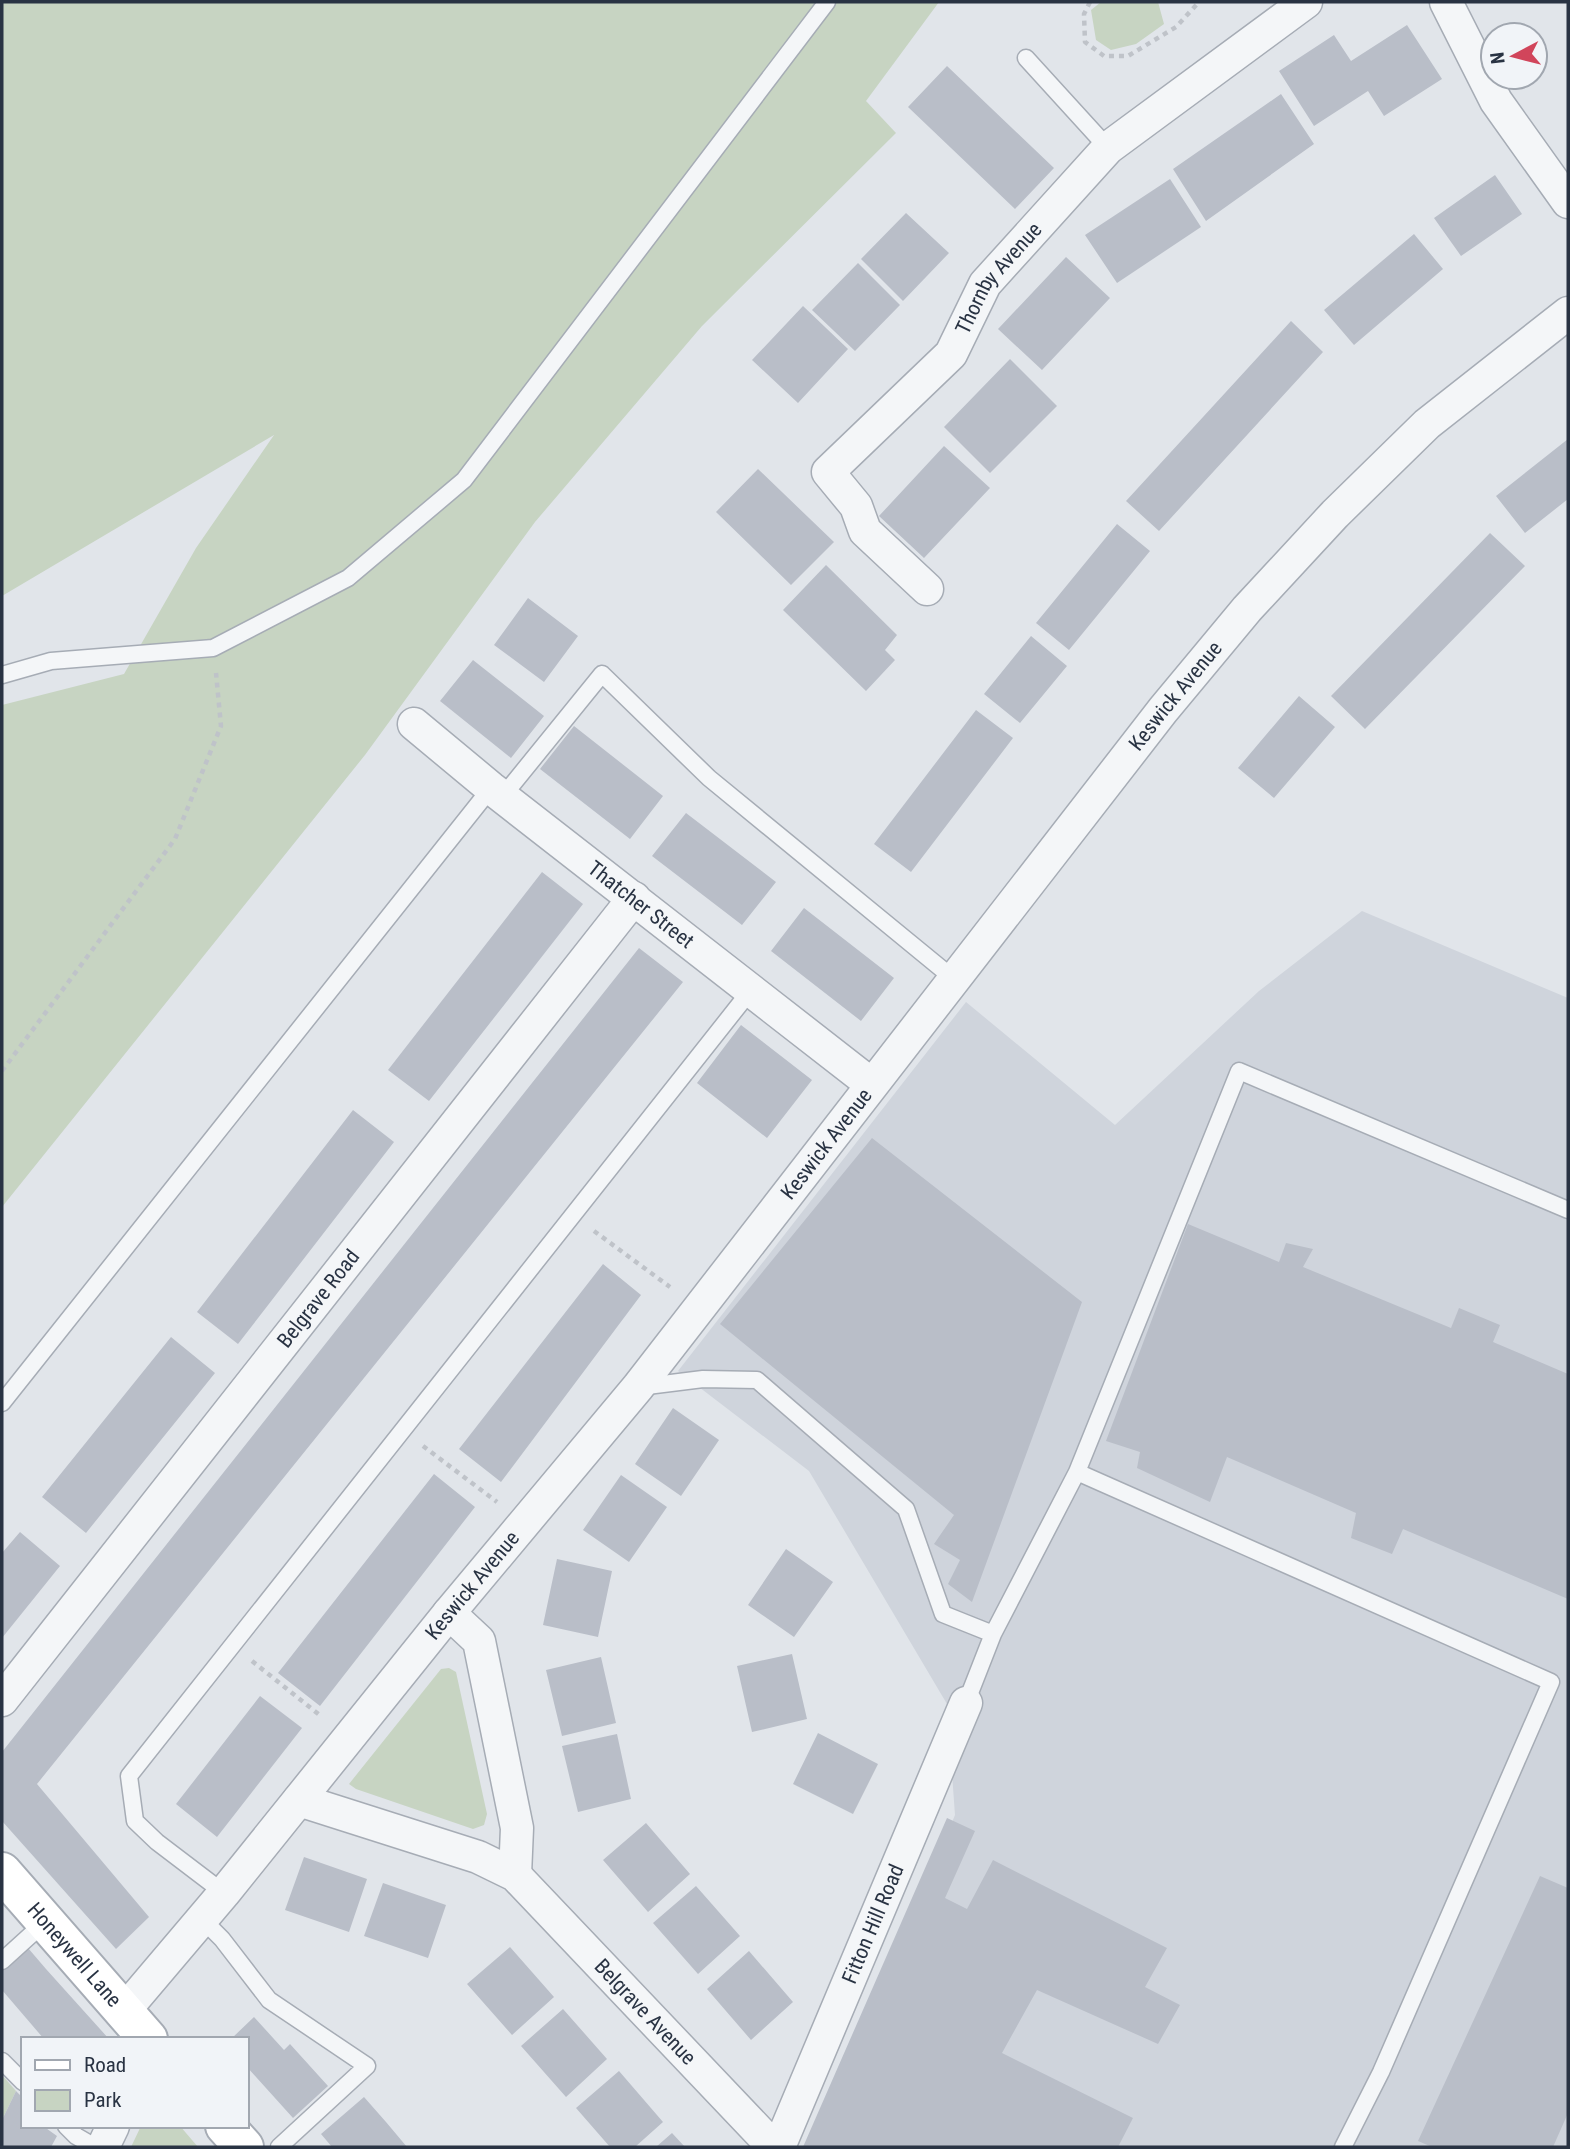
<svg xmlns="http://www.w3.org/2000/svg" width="1570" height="2149" font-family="'Roboto Condensed',sans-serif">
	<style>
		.built { fill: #cfd4dc }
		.green { fill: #c7d4c2 }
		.building { fill: #b9bec8 }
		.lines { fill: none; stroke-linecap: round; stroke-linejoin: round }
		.lane-casing { stroke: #a6acb5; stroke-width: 19 }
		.street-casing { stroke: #a6acb5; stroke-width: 35 }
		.secondary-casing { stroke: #a6acb5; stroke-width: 42 }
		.path { stroke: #bfc3c9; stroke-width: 4.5; stroke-dasharray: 5 5; stroke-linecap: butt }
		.lane { stroke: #f4f6f8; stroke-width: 16 }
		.street { stroke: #f4f6f8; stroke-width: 32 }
		.secondary { stroke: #fff; stroke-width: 38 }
		.labels { text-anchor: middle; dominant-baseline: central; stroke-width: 5; stroke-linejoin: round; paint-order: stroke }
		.street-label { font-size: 21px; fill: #293343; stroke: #f1f4f8 }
	</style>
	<rect width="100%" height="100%" fill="#e1e5ea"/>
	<path class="built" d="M1362 911 1568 998V2147H816L955 1815 947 1704 809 1471 678 1371 966 1002 1115 1125 1259 991Z"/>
	<path class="green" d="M2 2H939L866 101 896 133 702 326 535 522 365 755 2 1207V705L124 674 196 548 274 435 2 596Z
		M1101 2H1158L1164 24 1136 44 1111 50 1096 40 1091 10Z
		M449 1668 456 1672 487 1814 484 1825 473 1829 356 1789 349 1784 441 1669Z
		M2 2075 16 2091 2 2120Z
		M141 2126H180L198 2147H131Z"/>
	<path class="building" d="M1407 25 1442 79 1384 116 1368 91 1314 126 1279 71 1334 35 1351 61Z
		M947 66 1054 168 1015 209 908 107Z
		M1281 94 1314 144 1206 221 1173 169Z
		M1495 175 1522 214 1461 256 1434 218Z
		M1170 179 1201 227 1117 283 1085 235Z
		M906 213 949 253 903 301 861 259Z
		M1414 234 1443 269 1354 345 1324 310Z
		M1066 257 1110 298 1042 370 998 329Z
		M858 263 900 305 855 351 812 310Z
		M803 306 848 349 798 403 752 360Z
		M1291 321 1323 352 1159 531 1126 501Z
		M1010 359 1057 406 990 473 944 427Z
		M1568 439V499L1525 533 1496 496Z
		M944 446 990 488 924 558 879 516Z
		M758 469 834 542 791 585 716 512Z
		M1117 524 1150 551 1069 650 1036 623Z
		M1490 533 1525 566 1365 729 1331 696Z
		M826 565 897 635 885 650 895 660 866 691 783 610Z
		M528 598 578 636 544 682 494 645Z
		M1031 636 1067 666 1020 723 984 694Z
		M473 660 544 716 511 758 440 701Z
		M1299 696 1335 727 1274 798 1238 768Z
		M976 710 1013 738 911 872 874 844Z
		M574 726 663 796 630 839 540 769Z
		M686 813 776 882 742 925 652 856Z
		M542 872 583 904 429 1101 388 1070Z
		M804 908 894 978 861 1021 771 951Z
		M639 948 683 982 37 1784 149 1917 116 1949 2 1821V1752Z
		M741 1025 812 1080 767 1138 697 1083Z
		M353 1110 394 1142 238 1344 197 1312Z
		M872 1138 1082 1302 972 1602 948 1584 960 1560 934 1544 954 1515 720 1324Z
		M1188 1224 1279 1262 1286 1243 1313 1249 1303 1267 1451 1328 1459 1308 1500 1325 1493 1342 1568 1374V1599L1403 1529 1392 1554 1351 1538 1356 1513 1227 1457 1210 1502 1137 1468 1140 1452 1106 1441Z
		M603 1264 641 1295 501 1482 459 1449Z
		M171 1337 215 1373 86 1533 42 1497Z
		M673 1408 719 1440 681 1496 635 1464Z
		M434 1474 475 1507 320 1706 278 1673Z
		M621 1475 667 1507 629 1562 583 1530Z
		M20 1532 60 1566 2 1638V1553Z
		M786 1549 833 1582 794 1637 748 1605Z
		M557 1559 612 1571 598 1637 543 1625Z
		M792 1654 807 1719 752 1732 737 1666Z
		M601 1657 616 1723 562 1736 546 1670Z
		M260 1696 302 1728 217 1837 176 1804Z
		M818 1733 878 1764 853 1814 793 1784Z
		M617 1734 631 1799 578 1812 562 1746Z
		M947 1818 975 1831 945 1898 967 1909 993 1860 1167 1948 1145 1987 1180 2005 1158 2044 1037 1990 1002 2053 1133 2118 1118 2147H803Z
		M646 1823 690 1874 648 1912 603 1860Z
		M304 1857 367 1879 349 1932 285 1910Z
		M1540 1876 1568 1888V2113L1553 2147H1432L1418 2141Z
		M383 1883 446 1905 428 1958 364 1936Z
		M696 1886 740 1936 698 1974 653 1923Z
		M510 1947 554 1997 512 2035 467 1984Z
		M28 1948 46 1969 109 2039H44L2 1990V1971Z
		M749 1951 793 2002 751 2040 707 1989Z
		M563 2009 607 2059 566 2097 521 2046Z
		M254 2017 284 2050 290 2044 328 2086 293 2118 247 2067V2039H231Z
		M619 2071 663 2122 635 2147H610L576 2108Z
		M16 2091 23 2098V2126H43L57 2136 51 2147H2V2120Z
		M364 2097 386 2122 407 2147H332L321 2134Z
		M672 2133 685 2147H656Z"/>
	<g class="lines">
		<defs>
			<path id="lane" d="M1026 58 1108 148
				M2 675 51 661 213 648 348 578 464 480 827 2
				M503 796 602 674 709 778 954 979
				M639 1387 703 1379 757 1380 906 1509 943 1614 993 1634
				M2 1403 491 788
				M1077 1472 1551 1682 1381 2072 1343 2147
				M966 1703 993 1634 1077 1472 1239 1071 1568 1210
				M224 1893 157 1842 135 1821 129 1776 751 990
				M202 1919 222 1939 269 2000 367 2066 279 2147
				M2 1961 45 1922
				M2 2061 23 2082
				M66 2126 76 2136 95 2147"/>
			<g id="street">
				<path d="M1446 2 1496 101 1568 202"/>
				<path id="s1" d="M927 589 865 531 856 506 828 472 951 354 985 284 1108 148 1306 2"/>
				<path id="s2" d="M414 724 491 788 871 1084"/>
				<path d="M449 1613 479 1641 517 1828 515 1875"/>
				<path id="s3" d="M2 1700 634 898"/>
				<path id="s4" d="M299 1800 478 1857 515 1875 765 2138 780 2144"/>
				<path id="s5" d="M124 2011 224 1893 449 1613 638 1387 1163 710 1247 609 1335 514 1427 424 1568 313"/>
				<path d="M103 2147 113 2126"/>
				<path id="s6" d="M779 2147 966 1703"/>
			</g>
			<g id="secondary">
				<path id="s7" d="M2 1872 148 2039"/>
				<path d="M225 2126 244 2147"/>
			</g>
		</defs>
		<use href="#lane" class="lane-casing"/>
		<use href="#street" class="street-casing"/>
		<use href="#secondary" class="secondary-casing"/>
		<path class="path" d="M1090 2 1084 14 1085 42 1104 56H1128L1176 27 1199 2
			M2 1071 175 839 221 726 216 673
			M594 1231 670 1287
			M423 1446 497 1502
			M252 1661 322 1717"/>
		<use href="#lane" class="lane"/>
		<use href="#street" class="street"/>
		<use href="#secondary" class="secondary"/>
	</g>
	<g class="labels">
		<g class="street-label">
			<text stroke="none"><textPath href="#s1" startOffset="416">Thornby Avenue</textPath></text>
			<text stroke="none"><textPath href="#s5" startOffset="1684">Keswick Avenue</textPath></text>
			<text stroke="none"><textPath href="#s2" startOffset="290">Thatcher Street</textPath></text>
			<text stroke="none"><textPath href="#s5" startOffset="1116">Keswick Avenue</textPath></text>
			<text stroke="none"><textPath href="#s3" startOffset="511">Belgrave Road</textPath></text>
			<text stroke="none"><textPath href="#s5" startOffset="550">Keswick Avenue</textPath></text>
			<text stroke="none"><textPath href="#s6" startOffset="242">Fitton Hill Road</textPath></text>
			<text stroke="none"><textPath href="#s7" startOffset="110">Honeywell Lane</textPath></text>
			<text stroke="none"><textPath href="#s4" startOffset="418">Belgrave Avenue</textPath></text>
		</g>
	</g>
	<rect width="1570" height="2149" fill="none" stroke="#293343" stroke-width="7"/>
	<rect x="21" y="2037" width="228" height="91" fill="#f1f4f8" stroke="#a1a7b0" stroke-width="2"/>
	<rect x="35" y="2060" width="35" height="10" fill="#ffffff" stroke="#a1a7b0" stroke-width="2"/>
	<text x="84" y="2072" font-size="21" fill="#293343">Road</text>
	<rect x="35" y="2090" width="35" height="21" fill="#c7d4c2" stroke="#a1a7b0" stroke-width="2"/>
	<text x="84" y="2107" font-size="21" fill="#293343">Park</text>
	<g transform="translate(1514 56) rotate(263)"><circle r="33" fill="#f1f4f8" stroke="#a1a7b0" stroke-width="2"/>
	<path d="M0-5L12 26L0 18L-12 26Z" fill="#d1455b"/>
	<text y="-10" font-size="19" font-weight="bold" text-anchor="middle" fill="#293343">N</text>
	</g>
</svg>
